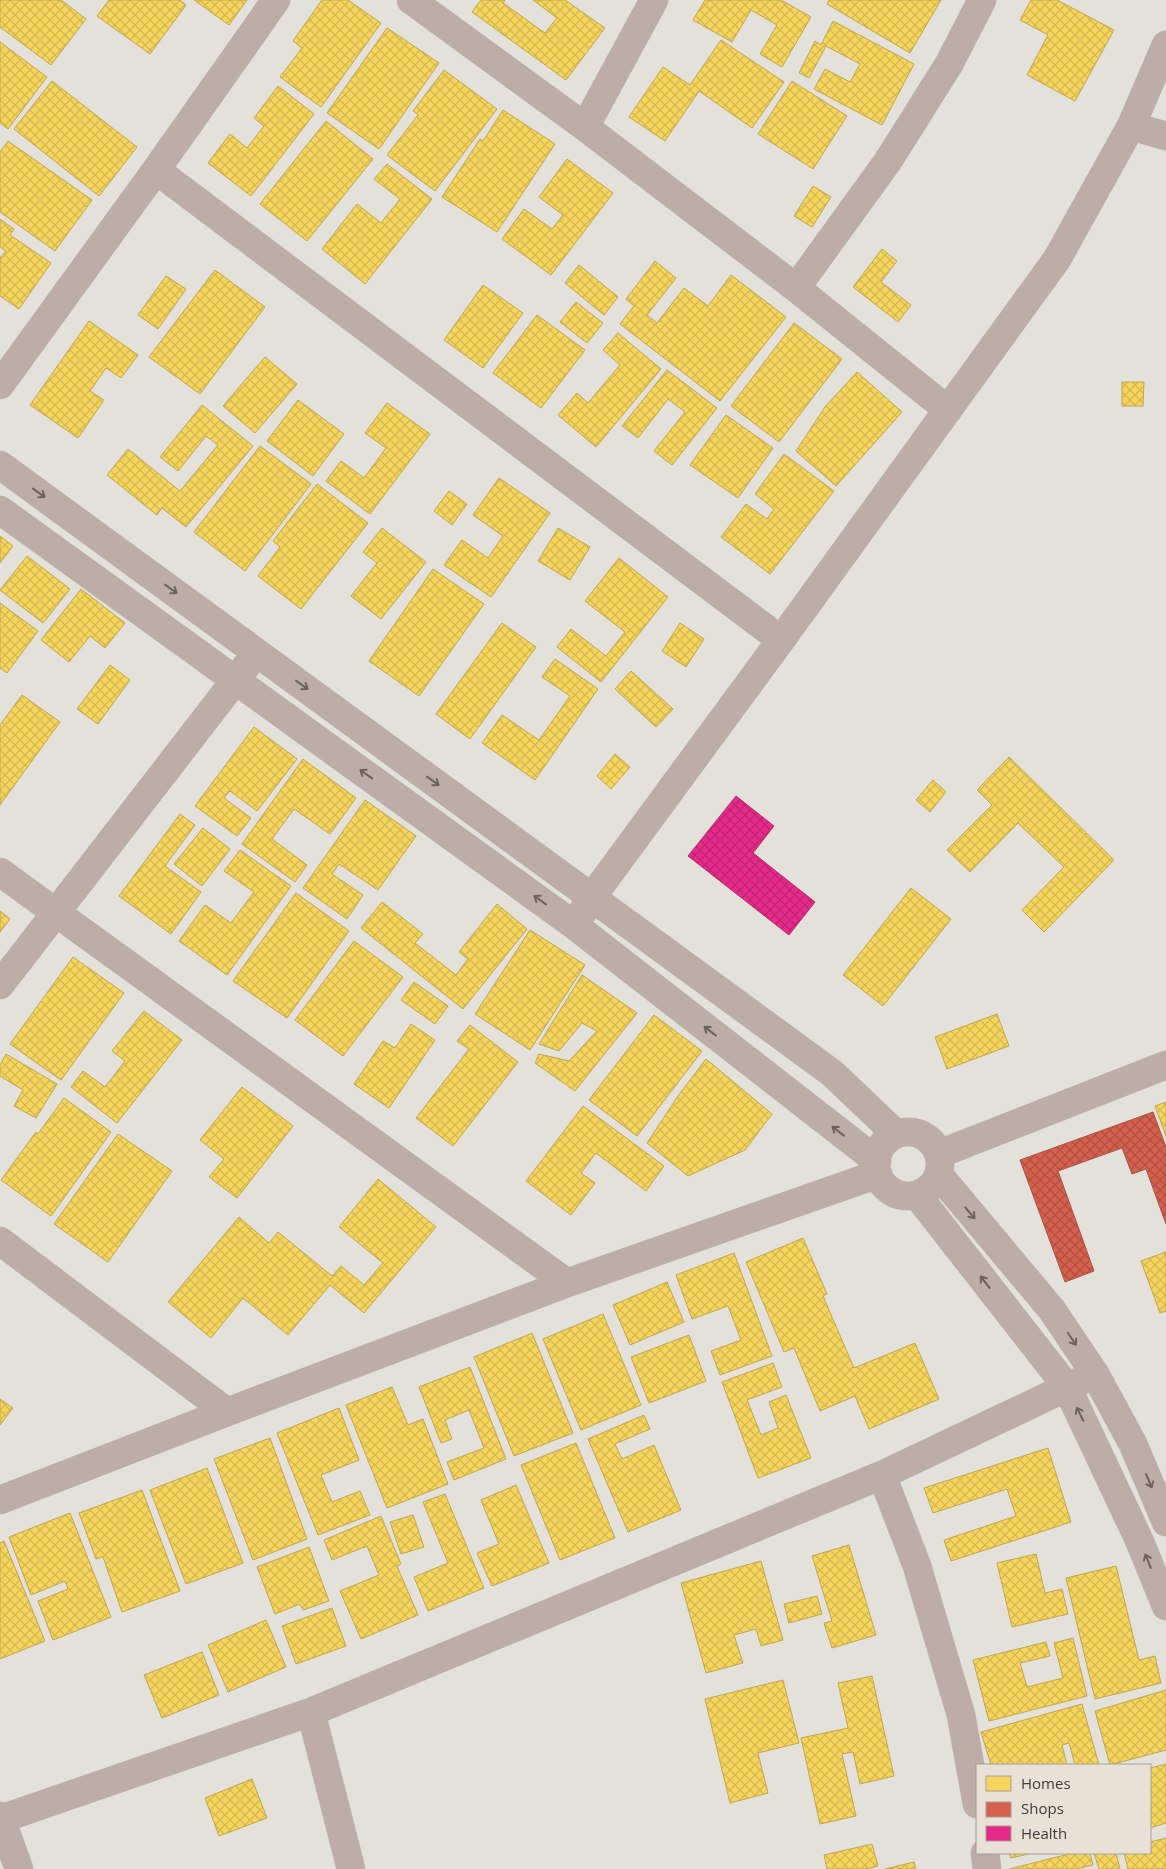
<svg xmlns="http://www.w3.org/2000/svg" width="1166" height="1869" font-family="'Open Sans',sans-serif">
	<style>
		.homes { fill: url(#homes-cross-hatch); stroke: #bfa751 }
		.shops { fill: url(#shops-cross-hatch); stroke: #a95546 }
		.health { fill: url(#health-cross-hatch); stroke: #b52e71 }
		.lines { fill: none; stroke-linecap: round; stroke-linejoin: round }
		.minor-casing { stroke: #bfbcb7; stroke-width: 29 }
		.minor { stroke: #bdada6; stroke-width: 28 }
		.oneway { stroke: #6b635e }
	</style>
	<defs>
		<pattern id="homes-cross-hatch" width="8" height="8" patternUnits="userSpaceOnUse" patternTransform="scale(1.25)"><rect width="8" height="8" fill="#f6d55c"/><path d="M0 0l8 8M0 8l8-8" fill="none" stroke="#d4b851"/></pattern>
		<pattern id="shops-cross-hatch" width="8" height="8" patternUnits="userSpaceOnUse" patternTransform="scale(1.25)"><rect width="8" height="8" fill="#d6604d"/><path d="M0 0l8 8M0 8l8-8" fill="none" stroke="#af5041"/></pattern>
		<pattern id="health-cross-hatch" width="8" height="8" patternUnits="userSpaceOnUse" patternTransform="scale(1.25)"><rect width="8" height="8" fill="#e7298a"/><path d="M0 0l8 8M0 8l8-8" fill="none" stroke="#bd2472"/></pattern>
	</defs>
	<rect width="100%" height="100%" fill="#e4e0da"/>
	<path class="homes" d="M0 0H61L86 19 51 65 0 27Z
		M109 0H180L186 5 150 54 97 16Z
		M194 0H247L229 25Z
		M322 0H348L381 23 321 107 280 77 302 48 293 41Z
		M481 0H505L503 3 545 33 557 18 533 0H565L605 28 566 80 472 12Z
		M705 0H781L811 17 782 67 760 54 777 25 751 10 732 42 693 20Z
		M829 0H941L910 53 827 4Z
		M1031 0H1057L1114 30 1075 101 1027 75 1048 35 1020 20Z
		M833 21 914 64 882 125 814 89 825 69 850 82 860 64 826 46 809 78 799 73 815 41 821 45Z
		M387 28 439 63 379 149 327 113Z
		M721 40 784 82 752 128 699 91 665 141 629 117 663 67 690 85Z
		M0 42 47 77 8 129 0 123Z
		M444 70 497 109 435 191 387 155 418 115 413 111Z
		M52 81 137 147 99 196 14 129Z
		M792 81 847 116 813 169 758 134Z
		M278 86 314 114 251 196 208 163 230 134 247 148 264 126 254 118Z
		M503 110 555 144 497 232 442 197 480 139 483 141Z
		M326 121 373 159 307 241 260 204Z
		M8 141 92 200 55 251 0 212V152Z
		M567 159 613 193 551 275 502 239 524 209 552 229 563 215 539 197Z
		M387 164 432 199 365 284 322 249 357 204 381 223 400 199 374 179Z
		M813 186 831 197 812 227 794 216Z
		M0 219 14 229 10 235 51 263 19 309 0 296V258L6 251 0 247Z
		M882 249 897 261 881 282 911 305 898 322 853 287Z
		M655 261 676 278 647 315 657 323 684 288 708 306 731 275 786 317 720 401 620 324 634 306 626 299Z
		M579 265 618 297 604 315 565 283Z
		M215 270 265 307 200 394 149 357Z
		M166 276 186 289 158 329 138 315Z
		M483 285 523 313 483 368 444 340Z
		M576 302 603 323 587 343 560 322Z
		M537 315 585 350 541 408 493 373Z
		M89 321 138 355 121 378 106 368 90 391 104 400 78 438 30 405Z
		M794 323 842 359 779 442 731 406Z
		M618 333 661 369 596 447 558 415 577 393 588 403 620 365 603 350Z
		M265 357 297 384 255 433 223 406Z
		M667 370 717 408 672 465 654 451 685 412 668 399 638 438 622 426Z
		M857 372 902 412 836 486 796 451 825 407Z
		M1122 382H1144L1143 406H1122Z
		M298 400 344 434 313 476 267 441Z
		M387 403 430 434 370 514 326 481 341 461 364 478 386 448 365 433Z
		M202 405 253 446 186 527 162 508 157 515 107 475 128 449 180 491 218 445 206 436 178 471 160 457Z
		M726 415 773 448 738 498 690 465Z
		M260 446 311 484 245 571 194 532Z
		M784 454 834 491 770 574 721 537 746 504 767 519 774 509 755 494Z
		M499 478 550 513 491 597 444 565 462 540 488 558 503 536 473 515Z
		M317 484 368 523 301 609 258 576 280 547 273 541Z
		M449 491 467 504 452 525 434 511Z
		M382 528 426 562 381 619 351 596 377 563 363 552Z
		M558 528 590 547 570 580 538 561Z
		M0 536 13 546 0 563Z
		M27 556 70 589 43 623 0 590Z
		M619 558 668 597 601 682 557 647 571 629 606 656 625 632 585 601Z
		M433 569 484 604 419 696 369 661Z
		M81 589 125 623 105 648 90 636 69 662 41 640Z
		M0 603 38 631 7 673 0 668Z
		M502 623 536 647 470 739 436 714Z
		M680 623 704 639 686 667 662 651Z
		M555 659 598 689 535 780 482 743 502 715 539 740 570 696 542 677Z
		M110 665 130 680 98 724 77 709Z
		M631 671 673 709 656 727 615 689Z
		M22 695 60 722 0 805V725Z
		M254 727 297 759 257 811 230 791 224 798 251 818 237 836 195 806Z
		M615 754 630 767 611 789 597 776Z
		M1009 757 1114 860 1044 932 1022 910 1064 867 1018 823 970 872 947 850 992 805 977 790Z
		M303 759 356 798 330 834 294 809 272 839 307 865 295 882 242 844Z
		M933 780 946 792 930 812 916 800Z
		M365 800 416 836 378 890 339 864 332 874 363 895 347 919 303 888Z
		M180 814 195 825 165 866 201 892 171 934 119 896Z
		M203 828 230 849 202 886 174 864Z
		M240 850 291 886 227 975 179 941 205 905 231 923 254 892 224 871Z
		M911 888 951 919 883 1006 843 975Z
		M296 893 349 931 287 1018 233 981Z
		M382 902 423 934 415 943 456 975 468 959 459 952 497 904 527 929 463 1009 361 928Z
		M0 911 10 919 0 932Z
		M530 930 585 965 530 1050 475 1014Z
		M354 941 403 977 343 1056 295 1020Z
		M73 957 124 993 61 1080 10 1044Z
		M582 975 637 1013 575 1091 535 1063 539 1054 569 1061 597 1031 582 1023 559 1051 539 1044Z
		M414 982 448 1006 435 1024 401 1000Z
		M144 1011 182 1040 117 1123 71 1087 83 1071 105 1087 125 1061 112 1051Z
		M997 1014 1009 1046 947 1069 935 1037Z
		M654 1015 702 1051 637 1136 589 1100Z
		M411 1024 435 1040 389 1108 354 1084 383 1041 395 1048Z
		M470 1025 518 1062 453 1146 416 1118 469 1049 457 1041Z
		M6 1054 57 1084 36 1118 14 1106 23 1090 0 1076V1065Z
		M706 1059 772 1114 745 1150 688 1176 647 1143 678 1096Z
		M242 1087 293 1126 237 1198 209 1177 224 1159 200 1140Z
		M64 1098 111 1132 51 1216 1 1180 36 1132 38 1134Z
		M1166 1102V1136L1155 1106Z
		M583 1106 664 1166 646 1191 596 1153 581 1173 595 1183 571 1215 526 1181Z
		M118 1134 172 1171 108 1262 54 1224Z
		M378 1179 436 1227 364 1313 330 1285 288 1335 243 1298 211 1338 168 1302 239 1217 269 1243 278 1232 332 1276 341 1266 364 1285 383 1263 339 1227Z
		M803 1238 827 1294 823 1296 854 1368 915 1343 939 1399 869 1429 855 1396 820 1411 794 1348 784 1352 746 1262Z
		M1166 1252V1311L1160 1313 1141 1261Z
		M734 1253 772 1356 720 1375 711 1351 741 1340 728 1306 692 1319 676 1275Z
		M667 1282 684 1322 630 1345 613 1305Z
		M603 1314 641 1405 581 1430 543 1339Z
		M532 1333 573 1433 514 1456 474 1357Z
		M689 1335 706 1381 649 1403 631 1357Z
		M773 1363 782 1387 747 1400 761 1435 778 1428 769 1402 786 1395 811 1458 758 1478 722 1382Z
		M470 1367 506 1459 454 1480 447 1462 484 1448 469 1410 445 1420 452 1439 441 1443 419 1387Z
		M392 1387 408 1425 423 1419 448 1484 387 1508 346 1405Z
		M0 1399 13 1408 0 1425Z
		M339 1408 359 1460 321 1475 332 1502 360 1491 370 1515 318 1535 277 1433Z
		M644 1415 650 1429 615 1444 622 1459 654 1445 681 1510 628 1532 588 1439Z
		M270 1438 307 1539 253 1560 214 1459Z
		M576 1443 615 1538 560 1560 521 1465Z
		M1048 1448 1071 1522 951 1561 944 1540 1016 1516 1007 1489 933 1513 924 1488Z
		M207 1468 243 1563 186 1584 150 1490Z
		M516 1485 549 1563 492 1586 477 1553 499 1544 481 1500Z
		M142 1490 180 1591 122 1612 103 1557 96 1559 79 1513Z
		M445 1494 484 1588 428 1611 414 1577 448 1563 423 1502Z
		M70 1513 111 1617 53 1640 38 1601 68 1589 65 1581 31 1595 9 1537Z
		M413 1515 424 1547 401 1554 390 1522Z
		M381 1516 401 1564 397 1566 418 1615 361 1639 340 1591 379 1575 367 1546 332 1560 324 1540Z
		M4 1541 45 1641 0 1659V1543Z
		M849 1545 876 1635 832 1648 824 1623 832 1621 812 1556Z
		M309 1547 329 1601 303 1610 300 1604 275 1614 257 1567Z
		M1036 1554 1045 1593 1062 1589 1068 1614 1012 1627 997 1563Z
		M761 1561 783 1640 761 1646 756 1629 734 1635 743 1663 706 1673 681 1583Z
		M1116 1566 1139 1660 1155 1656 1161 1683 1095 1699 1066 1578Z
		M817 1596 822 1614 789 1623 784 1604Z
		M332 1608 346 1646 296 1664 282 1626Z
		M266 1620 286 1667 228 1692 208 1645Z
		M1073 1638 1087 1696 989 1721 973 1660 1046 1642 1050 1656 1020 1663 1027 1687 1063 1678 1054 1643Z
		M202 1652 219 1695 162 1718 144 1675Z
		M872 1676 894 1776 860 1784 853 1752 842 1754 856 1816 820 1824 801 1738 848 1728 838 1683Z
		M783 1680 799 1743 758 1753 768 1793 730 1803 705 1699Z
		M1166 1690V1750L1110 1765 1095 1711Z
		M1082 1704 1099 1765H1075L1069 1743 1062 1745 1067 1765H991L981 1732Z
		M1166 1764V1823L1150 1828V1768Z
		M252 1779 267 1818 219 1836 205 1798Z
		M1166 1838V1869H1128L1124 1853H1150V1842Z
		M872 1844 878 1866 866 1869H827L824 1855Z
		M1009 1853H1033L1011 1858Z
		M1073 1853H1090L1093 1865 1076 1869H1009Z
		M1094 1853H1116L1120 1869H1099Z
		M914 1862 916 1869H885Z"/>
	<path class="shops" d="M1153 1112 1166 1147V1224L1146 1169 1132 1174 1122 1148 1058 1171 1094 1271 1065 1282 1020 1160Z"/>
	<path class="health" d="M736 796 774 826 753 853 815 902 789 935 688 856Z"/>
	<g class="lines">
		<defs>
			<path id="minor" d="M411 0 585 127 796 288 948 410
				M1131 126 1166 136
				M585 127 654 0
				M156 170 781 640
				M796 288 888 161 949 64 982 0
				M0 385 156 170 276 0
				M0 465 832 1073 896 1134
				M0 510 574 925 877 1161
				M0 872 567 1283
				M582 913 592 897 781 640 1057 259 1131 126 1166 45
				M0 985 247 665
				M876 1164a32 32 0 1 1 64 0a32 32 0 1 1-64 0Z
				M939 1154 1166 1065
				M939 1175 1052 1310 1095 1374 1133 1444 1166 1522
				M917 1195 1067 1387 1140 1542 1166 1606
				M0 1241 227 1412
				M882 1475 917 1566 961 1715 977 1804
				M0 1500 227 1412 567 1283 878 1174
				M311 1712 351 1869
				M0 1816 19 1869
				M1 1819 311 1712 882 1475 1095 1374
				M985 1853 987 1869"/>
		</defs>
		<use href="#minor" class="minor-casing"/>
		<use href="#minor" class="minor"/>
	</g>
	<defs><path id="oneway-shaft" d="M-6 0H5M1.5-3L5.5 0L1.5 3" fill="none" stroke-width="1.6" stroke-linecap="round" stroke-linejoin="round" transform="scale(1.25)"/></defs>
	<g class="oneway">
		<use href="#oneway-shaft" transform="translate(39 493) rotate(36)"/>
		<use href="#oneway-shaft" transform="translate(171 589) rotate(36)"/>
		<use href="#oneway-shaft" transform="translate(302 685) rotate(36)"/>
		<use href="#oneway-shaft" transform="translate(366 774) rotate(-144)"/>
		<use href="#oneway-shaft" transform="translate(433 781) rotate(36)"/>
		<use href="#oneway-shaft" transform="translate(540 900) rotate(-144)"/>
		<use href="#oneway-shaft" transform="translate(710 1031) rotate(-142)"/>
		<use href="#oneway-shaft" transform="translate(838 1131) rotate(-142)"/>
		<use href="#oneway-shaft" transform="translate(970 1213) rotate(50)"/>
		<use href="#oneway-shaft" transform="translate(985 1282) rotate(-128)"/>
		<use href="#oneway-shaft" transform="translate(1072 1339) rotate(56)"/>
		<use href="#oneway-shaft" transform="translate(1080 1414) rotate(-116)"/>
		<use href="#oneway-shaft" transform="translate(1149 1481) rotate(67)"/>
		<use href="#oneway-shaft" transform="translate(1148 1561) rotate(-112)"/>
	</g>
	<rect x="976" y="1764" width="175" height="90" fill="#e9e1d5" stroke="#a59f96"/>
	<rect x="986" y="1776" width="25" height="15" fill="#f6d55c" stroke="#a59f96"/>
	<text x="1021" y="1789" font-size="15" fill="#3f3b37">Homes</text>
	<rect x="986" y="1802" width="25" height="15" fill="#d6604d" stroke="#a59f96"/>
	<text x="1021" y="1814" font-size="15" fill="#3f3b37">Shops</text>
	<rect x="986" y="1826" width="25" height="15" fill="#e7298a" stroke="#a59f96"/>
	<text x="1021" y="1839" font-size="15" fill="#3f3b37">Health</text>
</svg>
